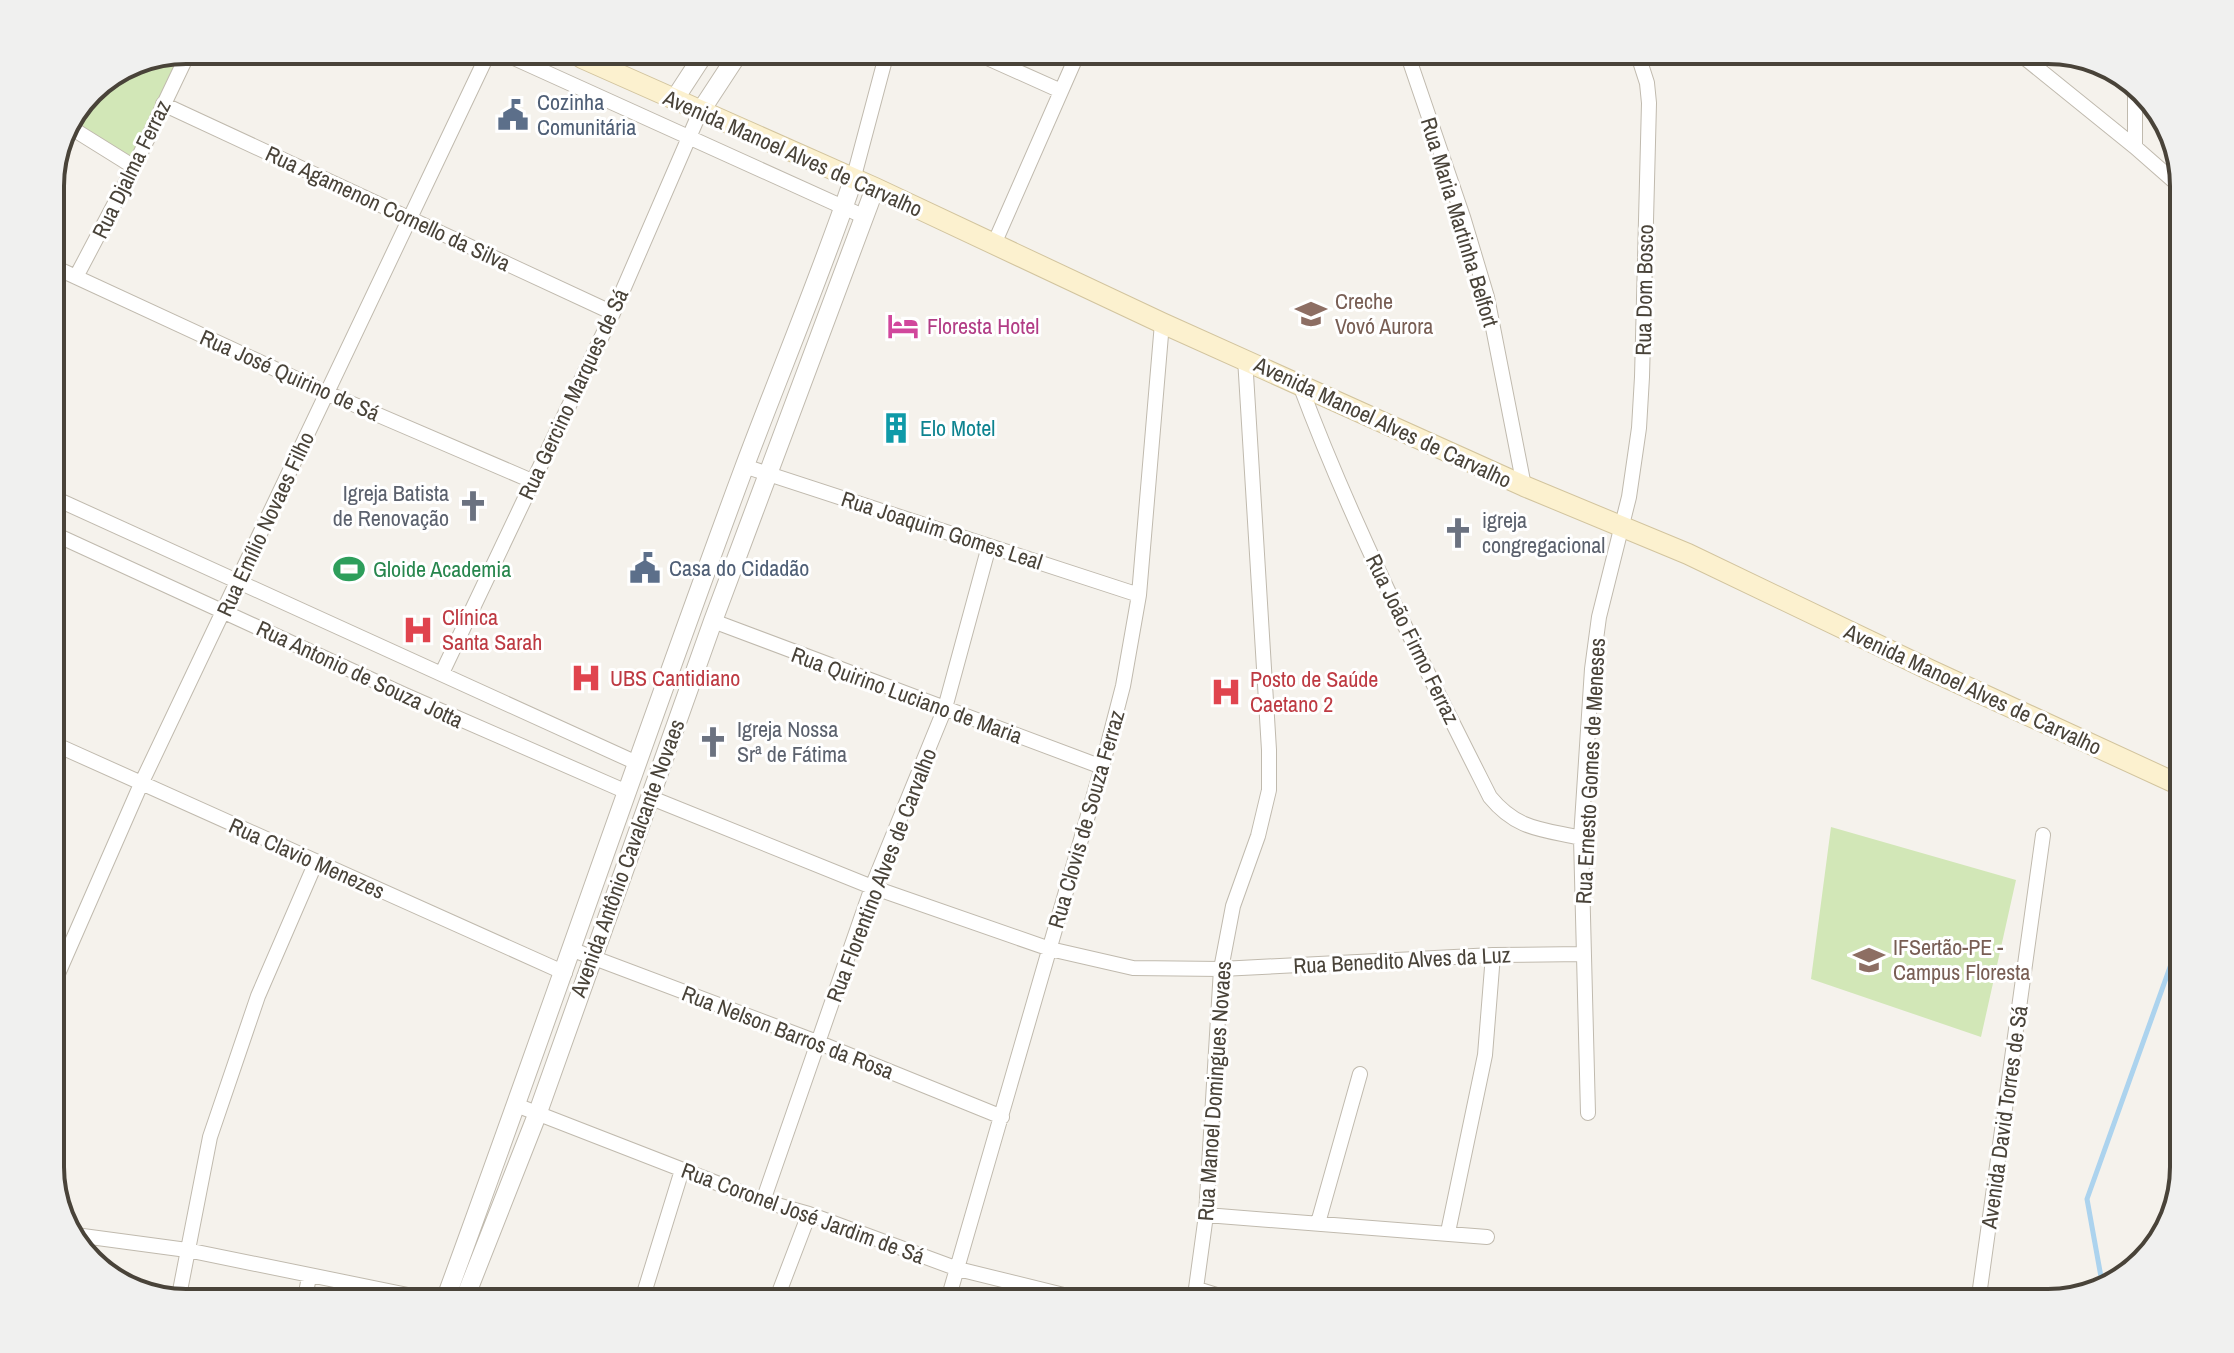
<svg xmlns="http://www.w3.org/2000/svg" width="2234" height="1353" font-family="'Archivo Narrow',sans-serif">
	<style>
		.green { fill: #d2e7b7 }
		.lines { fill: none; stroke-linecap: round; stroke-linejoin: round }
		.stream { stroke: #acd3ee; stroke-width: 5 }
		.minor-casing { stroke: #c0baae; stroke-width: 16 }
		.tertiary-casing { stroke: #c0baae; stroke-width: 20 }
		.secondary-casing { stroke: #d2c49e; stroke-width: 22 }
		.minor { stroke: #fff; stroke-width: 14 }
		.tertiary { stroke: #fff; stroke-width: 18 }
		.secondary { stroke: #fcf1cf; stroke-width: 20 }
		.labels { text-anchor: middle; dominant-baseline: central; stroke-width: 6; stroke-linejoin: round; paint-order: stroke }
		.service-label { font-size: 22px; fill: #4e5e75; stroke: #fff; text-anchor: start }
		.street-label { font-size: 22px; fill: #494339; stroke: #fff }
		.education-label { font-size: 22px; fill: #785e54; stroke: #fff; text-anchor: start }
		.hotel-label { font-size: 22px; fill: #b23c85; stroke: #fff; text-anchor: start }
		.culture-label { font-size: 22px; fill: #0d838f; stroke: #fff; text-anchor: start }
		.worship-label { font-size: 22px; fill: #5b616d; stroke: #fff; text-anchor: start }
		.leisure-label { font-size: 22px; fill: #27864d; stroke: #fff; text-anchor: start }
		.health-label { font-size: 22px; fill: #be3a42; stroke: #fff; text-anchor: start }
		.rim { fill: none; stroke: #494339; stroke-width: 4 }
	</style>
	<rect width="100%" height="100%" fill="#f5f2ec"/>
	<path class="green" d="M135 60H184L160 116 127 161 75 123 90 90Z
		M1831 827 2016 880 1981 1037 1811 979Z"/>
	<g class="lines">
		<path class="stream" d="M2103 1288 2087 1199 2184 928"/>
		<defs>
			<path id="minor" d="M2015 50 2135 147 2184 190
				M1407 53 1463 217 1487 297 1524 486
				M983 56 1061 91
				M514 58 865 217
				M2135 87V147
				M163 104 613 313
				M73 129 134 167
				M853 180 886 56
				M994 244 1077 55
				M50 265 327 393 532 481
				M76 277 134 167 185 60
				M1300 385C1353 527 1422 662 1490 797 1517 830 1542 829 1581 838
				M744 466 1139 595
				M50 496 637 763
				M50 532 405 695 627 792
				M713 621 1102 767
				M442 673 613 313 700 112
				M50 742 565 973
				M649 797 872 887 1050 949 1133 968 1221 969 1493 955 1583 954
				M573 950 817 1042 1002 1117
				M50 992 141 784 486 58
				M516 1105 763 1201 809 1214 958 1269 1096 1303
				M1588 1113 1581 838 1592 669 1599 617 1629 497 1639 428 1642 377 1649 103 1647 83 1637 52
				M763 1201 872 887 945 708 989 546
				M1206 1215 1487 1237
				M1318 1223 1360 1074
				M1448 1232 1485 1055 1493 955
				M68 1234 187 1250 447 1303
				M1197 1289 1242 1303
				M178 1301 210 1137 258 996 316 862
				M304 1303 309 1277
				M641 1303 682 1170
				M775 1303 809 1214
				M947 1303 1102 767 1123 686 1139 595 1162 323
				M1194 1303 1206 1215 1221 969 1233 906 1258 836 1269 790V750L1245 358
				M1978 1303 2043 835"/>
			<path id="tertiary" d="M674 100 702 57
				M700 112 736 57
				M444 1303C546 1026 641 745 744 468 780 372 820 277 853 180
				M463 1303 537 1115 713 621 875 188"/>
			<path id="secondary" d="M582 58 875 188 1162 323 1524 486 1688 554 1930 670 2184 787"/>
		</defs>
		<use href="#minor" class="minor-casing"/>
		<use href="#tertiary" class="tertiary-casing"/>
		<use href="#secondary" class="secondary-casing"/>
		<use href="#minor" class="minor"/>
		<use href="#tertiary" class="tertiary"/>
		<use href="#secondary" class="secondary"/>
	</g>
	<defs>
		<symbol id="civic-bare" viewBox="-9 -9 18 18"><path d="M-.6-6.5H3V-4.5H.6V-3L4-1V1h2V6H-6V1h2V-1L-.6-3ZM-1.2 2.5V6h2.4V2.5Z" fill="#5c6f8a" stroke="#fff" stroke-width="2.5" paint-order="stroke"/></symbol>
		<symbol id="school-bare" viewBox="-9 -9 18 18"><path d="M0-5L7-2L0 1L-7-2ZM-4 1L0 2.5L4 1V4Q0 6-4 4Z" fill="#8d6e63" stroke="#fff" stroke-width="2.5" paint-order="stroke"/></symbol>
		<symbol id="hotel-bare" viewBox="-9 -9 18 18"><path d="M-6-4.5h1.5V1H6V5H4.5V3h-9V5H-6ZM-4 0a1.8 1.8 0 1 1 3.6 0ZM.5 0V-2.5h3Q6-2.5 6 0Z" fill="#d1479c" stroke="#fff" stroke-width="2.5" paint-order="stroke"/></symbol>
		<symbol id="building-bare" viewBox="-9 -9 18 18"><path d="M-4-6H4V6H1V3H-1V6H-4ZM-2.5-4.3h1.7v1.8h-1.7ZM.8-4.3h1.7v1.8H.8ZM-2.5-1h1.7V.8h-1.7ZM.8-1h1.7V.8H.8Z" fill="#0f9aa8" stroke="#fff" stroke-width="2.5" paint-order="stroke"/></symbol>
		<symbol id="church-bare" viewBox="-9 -9 18 18"><path d="M-1.2-6h2.4v3.5h3.3v2.4h-3.3V6h-2.4V-.1h-3.3v-2.4h3.3Z" fill="#6b7280" stroke="#fff" stroke-width="2.5" paint-order="stroke"/></symbol>
		<symbol id="stadium-bare" viewBox="-9 -9 18 18"><path d="M0-5a6.5 5 0 1 0 0 10a6.5 5 0 1 0 0-10ZM-3.5-1.8h7v3.6h-7Z" fill="#2e9e5b" stroke="#fff" stroke-width="2.5" paint-order="stroke"/></symbol>
		<symbol id="hospital-bare" viewBox="-9 -9 18 18"><path d="M-5-5h3v3.5h4V-5h3V5h-3V1.5h-4V5h-3Z" fill="#e0444e" stroke="#fff" stroke-width="2.5" paint-order="stroke"/></symbol>
		<symbol id="university-bare" viewBox="-9 -9 18 18"><path d="M0-5L7-2L0 1L-7-2ZM-4 1L0 2.5L4 1V4Q0 6-4 4Z" fill="#8d6e63" stroke="#fff" stroke-width="2.5" paint-order="stroke"/></symbol>
	</defs>
	<g fill-rule="evenodd">
		<use href="#civic-bare" x="491" y="93" width="44" height="44"/>
		<use href="#school-bare" x="1289" y="292" width="44" height="44"/>
		<use href="#hotel-bare" x="881" y="304" width="44" height="44"/>
		<use href="#building-bare" x="874" y="406" width="44" height="44"/>
		<use href="#church-bare" x="451" y="484" width="44" height="44"/>
		<use href="#church-bare" x="1436" y="511" width="44" height="44"/>
		<use href="#civic-bare" x="623" y="546" width="44" height="44"/>
		<use href="#stadium-bare" x="327" y="547" width="44" height="44"/>
		<use href="#hospital-bare" x="396" y="608" width="44" height="44"/>
		<use href="#hospital-bare" x="564" y="656" width="44" height="44"/>
		<use href="#hospital-bare" x="1204" y="670" width="44" height="44"/>
		<use href="#church-bare" x="691" y="720" width="44" height="44"/>
		<use href="#university-bare" x="1847" y="938" width="44" height="44"/>
	</g>
	<g class="labels">
		<g class="service-label">
			<text x="537" y="102">Cozinha<tspan x="537" dy="25">Comunitária</tspan></text>
			<text x="669" y="568">Casa do Cidadão</text>
		</g>
		<g class="street-label">
			<text transform="translate(793 153) rotate(24)">Avenida Manoel Alves de Carvalho</text>
			<text transform="translate(131 169) rotate(-64)">Rua Djalma Ferraz</text>
			<text transform="translate(388 208) rotate(25)">Rua Agamenon Cornello da Silva</text>
			<text transform="translate(1460 222) rotate(73)">Rua Maria Martinha Belfort</text>
			<text transform="translate(1644 290) rotate(-89)">Rua Dom Bosco</text>
			<text transform="translate(290 375) rotate(24)">Rua José Quirino de Sá</text>
			<text transform="translate(573 394) rotate(-65)">Rua Gercino Marques de Sá</text>
			<text transform="translate(1383 422) rotate(25)">Avenida Manoel Alves de Carvalho</text>
			<text transform="translate(265 524) rotate(-65)">Rua Emílio Novaes Filho</text>
			<text transform="translate(942 530) rotate(18)">Rua Joaquim Gomes Leal</text>
			<text transform="translate(1413 639) rotate(64)">Rua João Firmo Ferraz</text>
			<text transform="translate(360 674) rotate(25)">Rua Antonio de Souza Jotta</text>
			<text transform="translate(1973 689) rotate(25)">Avenida Manoel Alves de Carvalho</text>
			<text transform="translate(907 695) rotate(20)">Rua Quirino Luciano de Maria</text>
			<text transform="translate(1590 771) rotate(-87)">Rua Ernesto Gomes de Meneses</text>
			<text transform="translate(1086 819) rotate(-74)">Rua Clovis de Souza Ferraz</text>
			<text transform="translate(307 858) rotate(24)">Rua Clavio Menezes</text>
			<text transform="translate(627 858) rotate(-70)">Avenida Antônio Cavalcante Novaes</text>
			<text transform="translate(881 875) rotate(-69)">Rua Florentino Alves de Carvalho</text>
			<text transform="translate(1402 960) rotate(-3)">Rua Benedito Alves da Luz</text>
			<text transform="translate(788 1032) rotate(21)">Rua Nelson Barros da Rosa</text>
			<text transform="translate(1214 1091) rotate(-86)">Rua Manoel Domingues Novaes</text>
			<text transform="translate(2004 1117) rotate(-82)">Avenida David Torres de Sá</text>
			<text transform="translate(803 1213) rotate(20)">Rua Coronel José Jardim de Sá</text>
		</g>
		<g class="education-label">
			<text x="1335" y="301">Creche<tspan x="1335" dy="25">Vovó Aurora</tspan></text>
			<text x="1893" y="947">IFSertão-PE -<tspan x="1893" dy="25">Campus Floresta</tspan></text>
		</g>
		<g class="hotel-label">
			<text x="927" y="326">Floresta Hotel</text>
		</g>
		<g class="culture-label">
			<text x="920" y="428">Elo Motel</text>
		</g>
		<g class="worship-label">
			<text x="449" y="493" text-anchor="end">Igreja Batista<tspan x="449" dy="25">de Renovação</tspan></text>
			<text x="1482" y="520">igreja<tspan x="1482" dy="25">congregacional</tspan></text>
			<text x="737" y="729">Igreja Nossa<tspan x="737" dy="25">Srª de Fátima</tspan></text>
		</g>
		<g class="leisure-label">
			<text x="373" y="569">Gloide Academia</text>
		</g>
		<g class="health-label">
			<text x="442" y="617">Clínica<tspan x="442" dy="25">Santa Sarah</tspan></text>
			<text x="610" y="678">UBS Cantidiano</text>
			<text x="1250" y="679">Posto de Saúde<tspan x="1250" dy="25">Caetano 2</tspan></text>
		</g>
	</g>
	<path d="M0 0H2234V1353H0ZM186 64H2048A122 122 0 0 1 2170 186V1167A122 122 0 0 1 2048 1289H186A122 122 0 0 1 64 1167V186A122 122 0 0 1 186 64Z" fill="#f0f0ef" fill-rule="evenodd"/>
	<path class="rim" d="M186 64H2048A122 122 0 0 1 2170 186V1167A122 122 0 0 1 2048 1289H186A122 122 0 0 1 64 1167V186A122 122 0 0 1 186 64Z"/>
</svg>
